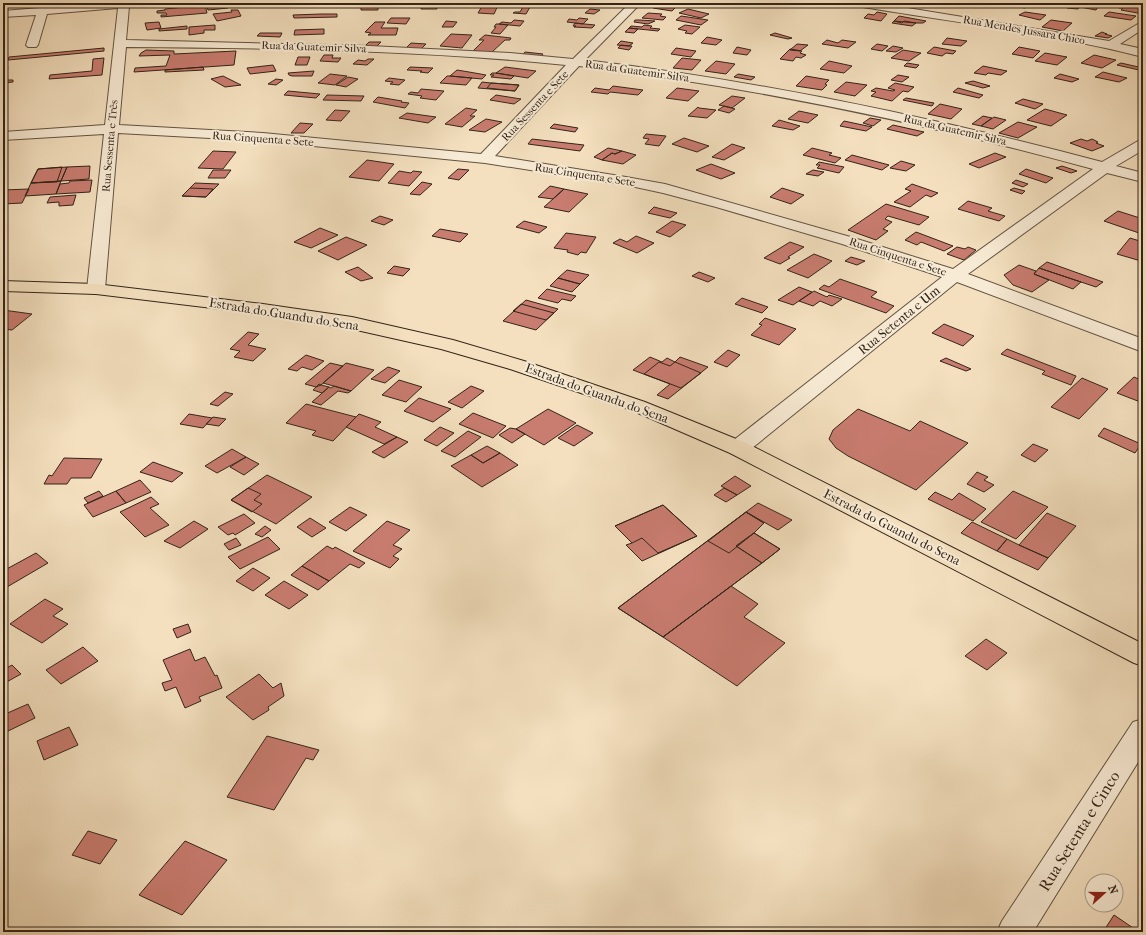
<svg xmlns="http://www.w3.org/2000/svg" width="1146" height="935" font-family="'IM FELL French Canon',serif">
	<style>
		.building { fill: #c97c70; stroke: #322419 }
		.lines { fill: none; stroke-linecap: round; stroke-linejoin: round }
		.minor-casing { stroke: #625342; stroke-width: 2 }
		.major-casing { stroke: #322419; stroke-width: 2 }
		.minor { fill: #f8ebd5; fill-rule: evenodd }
		.major { fill: #f4e0bf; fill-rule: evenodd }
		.labels { text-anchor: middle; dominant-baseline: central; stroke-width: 4; stroke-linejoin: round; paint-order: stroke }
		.far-street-label { font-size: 11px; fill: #322419; stroke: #f8ebd5 }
		.street-label { font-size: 13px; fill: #322419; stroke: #f8ebd5 }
		.near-street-label { font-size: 16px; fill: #322419; stroke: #f8ebd5 }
	</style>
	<rect width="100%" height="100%" fill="#f4e0bf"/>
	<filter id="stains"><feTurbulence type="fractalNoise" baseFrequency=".005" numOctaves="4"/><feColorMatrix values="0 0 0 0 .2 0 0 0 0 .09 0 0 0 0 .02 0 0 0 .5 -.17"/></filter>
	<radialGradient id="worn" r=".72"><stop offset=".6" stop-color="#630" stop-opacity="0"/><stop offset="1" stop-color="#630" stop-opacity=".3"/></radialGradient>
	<path class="building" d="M226 3 228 8 208 10 206 4Z
		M437 3V9H421V4Z
		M452 3H468L469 6 453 7Z
		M484 3H499L494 14 478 13Z
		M658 3H668L678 4 675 7 656 5Z
		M1001 3H1031L1025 8 1000 4Z
		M1071 3 1098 7 1096 10 1080 7 1078 9 1067 8Z
		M1123 4 1143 7V14L1121 10 1123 8H1119Z
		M205 5 207 13 161 17V15H167L166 13H157V11L165 10V9Z
		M656 5 676 7 672 11 653 8Z
		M361 6H378V10H361Z
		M523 7H530L526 14 513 13 515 12H520Z
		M590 9 600 10 594 14 585 13Z
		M688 9 709 14 701 18 679 13Z
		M231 10H238L241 16 217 21 213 14 232 12Z
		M877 12 887 14 881 21 864 18 868 14 874 15Z
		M1025 12 1046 15 1040 20 1019 15Z
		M1109 12 1136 16 1131 20 1104 16Z
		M648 13 662 14 660 16 666 17 663 20 642 18Z
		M321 14H337V17L294 18 293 15Z
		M681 16 708 20 701 25 676 20Z
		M899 16 926 21 923 23H916L894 21Z
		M391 18H410L406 24 387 23Z
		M579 18 588 19 583 24 567 22 569 19 577 20Z
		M514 20 524 21 520 26 499 24 502 22 511 23Z
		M635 20H640L655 21 648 24 634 22Z
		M1051 20 1072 23 1063 31 1042 27Z
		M446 21 457 22 453 27H442Z
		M894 21 902 23 904 21 916 23 912 26 892 23Z
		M159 22 161 28 147 30 145 23Z
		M375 22H385L381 28H398L396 35H368L371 33 365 32Z
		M575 23 595 25 592 28 574 27 576 26H573Z
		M496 24H499L508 25 500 34 491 33 496 27H494Z
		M215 25V30H204V33L189 35V27Z
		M644 25 652 26 650 28 660 29 658 31 629 28 631 26 642 27Z
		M685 25 700 27 692 34 685 33 687 31 678 29Z
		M187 26V29L159 31V29Z
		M629 28 638 29 634 33 625 32Z
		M324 29V34L294 35 295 30Z
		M1102 32 1107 34H1105L1112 36 1108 38 1095 36Z
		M260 33H282L280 37 257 36Z
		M775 33 792 38 788 39 770 35Z
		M451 34 472 35 462 48 440 46Z
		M485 35 511 38 510 40H505L492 52 473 51 484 40H479Z
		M707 37 722 40 716 45 701 43Z
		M947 38 967 41 961 46 942 44Z
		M827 40 838 43 842 40 856 42 848 48 822 44Z
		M621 41 633 43 629 46 617 45Z
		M369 42H381L376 47H364Z
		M411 43 426 44 421 49 406 48Z
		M797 44 808 45 800 51 790 50Z
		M877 44 888 46 882 51 871 49Z
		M621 45 629 46H632L629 50 618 48Z
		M893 46 903 48 896 52 886 51Z
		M737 47 751 50 747 55 733 53Z
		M934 47 956 51 953 54 946 53 942 56 927 53Z
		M1019 47 1040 51 1033 58 1012 54Z
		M104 48V51L8 60 9 57Z
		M676 48 696 51 691 57 671 54Z
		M790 49 802 51 800 53 806 55 801 58 796 57 793 61 780 59Z
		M146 50 174 51V54L236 51 234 65 134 72 135 68 166 66 170 55 139 56 141 53Z
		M903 50 921 53 909 61 891 58Z
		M525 52 543 54 539 59 521 57Z
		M1045 53 1067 57 1057 65 1035 61Z
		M324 55H333L332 58H341L338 62 320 61Z
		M1094 55 1116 60 1102 68 1081 63Z
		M298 57H310L307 65H295Z
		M104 58 102 75 49 79 50 75 92 71 93 59Z
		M682 58 701 60 692 70 673 68Z
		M368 59H374L367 65 353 64 358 60 365 61Z
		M716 61 735 64 726 74 705 71Z
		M829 61 852 66 844 73 820 69Z
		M907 63 919 65 916 68 904 66Z
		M1121 63 1143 68 1139 70 1117 65Z
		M273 65 276 71 250 74 247 68Z
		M983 66 1007 71 1001 75 988 73 986 75 974 73Z
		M8 67 4 80H13V82L3 83V68Z
		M203 67 204 70 165 72V70Z
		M410 67 433 68 428 73 420 72 422 71 407 70Z
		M505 67 536 71 528 78 496 73Z
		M457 70 469 72 486 75 482 79 450 76Z
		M314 71 312 76H292L289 75 288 73Z
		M1103 72 1127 78 1119 82 1095 77Z
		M492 73H496L514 76 511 79 491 77 494 75H490Z
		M330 74 347 76 335 85 318 83Z
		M738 74 755 77 751 80 734 77Z
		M1060 74 1079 79 1072 82 1054 78Z
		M898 75 909 77 902 82 891 80Z
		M223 76 241 85 225 87 211 79Z
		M447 76H450L472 78 466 85 440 83Z
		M806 76 829 80 825 84 827 85 822 90 796 86Z
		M348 77 358 79 346 87 336 85Z
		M389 78 405 80 399 85 390 84 393 82 385 81Z
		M276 79 283 80 276 85 268 84Z
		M973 81 990 86 983 88 965 83Z
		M482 82 491 83 519 85 515 91 478 88Z
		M846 82 867 85 855 96 834 92Z
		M491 83 519 85 515 91 487 88Z
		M895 83 914 87 908 92 903 91 892 101 871 96 876 92 871 91 876 88 893 91 895 90 888 88Z
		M613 86 643 90 638 95 610 92 608 94 591 92 595 88 609 90Z
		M677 88 699 91 688 101 666 98Z
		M958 88 983 95 979 98 953 92Z
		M421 89 444 91 436 100 420 98 422 96 408 94 411 92 418 93Z
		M288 91 320 94 316 98 284 95Z
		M327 95 364 96 361 101 323 100Z
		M496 95 521 99 514 104 490 100Z
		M732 96 745 98 732 108 719 105Z
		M378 97 402 101 401 102 409 103 405 108 373 102Z
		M906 98 934 103 932 106 903 100Z
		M1023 99 1043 104 1035 109 1015 103Z
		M940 104 962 109 951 119 928 114Z
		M724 106 732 108 735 109 729 113 718 110Z
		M698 107 699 108 716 110 707 118 688 116Z
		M466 108 477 110 470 116H475L462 127 445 124Z
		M1045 109 1067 115 1051 126 1027 120Z
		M335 110 350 111 341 121 326 120Z
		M799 111 818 115 808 123 788 119Z
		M407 113 436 117 428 123 399 118Z
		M983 116 992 118 981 126 972 124Z
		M994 117 1006 120 993 129 981 126Z
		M870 118 881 120 873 126 863 123Z
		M486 119 502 122 485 132 469 130Z
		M779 120 800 126 793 130 772 126Z
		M844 121 872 127 866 131 840 126Z
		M1018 122 1037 127 1018 138 999 133Z
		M300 123 313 124 304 133H291Z
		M554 124 578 128 575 132 550 128Z
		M893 125 924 132 917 136 887 129Z
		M646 134 666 136 659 146 645 144 649 139 643 138Z
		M684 138 709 146 697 152 672 144Z
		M532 139 584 145 580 151 528 144Z
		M1081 139 1087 141 1092 139 1098 142 1096 143 1104 146 1092 151 1070 143Z
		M732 144 745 148 724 160 712 157Z
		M608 148 622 151 615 154 612 153 602 160 594 157Z
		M812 148 832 153 829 155 841 158 835 163 803 155Z
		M213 151 236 152 223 169 198 168Z
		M622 151 636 155 623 164 602 160 612 153 615 154Z
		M995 153 1006 157 979 168 969 164Z
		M852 155 889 165 882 170 845 160Z
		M367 160 394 164 379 181 349 177Z
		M901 161 915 165 906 171 890 168Z
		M819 162 844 167 839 173 817 168 820 165H816Z
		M711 164 735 173 721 179 696 170Z
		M90 166 89 179 61 181 67 167Z
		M1062 166 1077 171 1071 173 1056 168Z
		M62 167 57 182 31 183 38 169Z
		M67 167 61 181 31 183 38 169Z
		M458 169 469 170 459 180 448 178Z
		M1026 169 1053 178 1046 183 1019 174Z
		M213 170H231L225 178H208Z
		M813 170 824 172 818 176 806 174Z
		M399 171 411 173 413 171 422 172 409 186 388 183Z
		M92 180 90 192 56 194 60 184 69 183 70 181Z
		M1016 180 1028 184 1023 187 1012 183Z
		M61 181 56 194 25 196 31 183Z
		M422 182 432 184 420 195 410 194Z
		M195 183 219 184 206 197 182 196Z
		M912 184 938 193 931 197 926 195 910 207 894 202 911 191 905 189Z
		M550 186 564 189 553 199 538 197Z
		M190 188 213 189 206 197 182 196Z
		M782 188 804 195 791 204 770 197Z
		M1014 188 1025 191 1022 194 1010 190Z
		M29 189 22 203 3 204V190Z
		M564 189 588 194 569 212 544 207Z
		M76 195 73 205 59 206V202L47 203 50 197Z
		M968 201 992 208 988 211 1005 216 999 221 958 209Z
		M886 204 929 217 919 225 888 216 885 219 892 222 883 229 888 231 876 240 848 230Z
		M654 207 677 213 670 218 648 213Z
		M1118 211 1143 219V233L1142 234 1104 221Z
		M380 216 393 220 384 225 371 221Z
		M524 221 547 227 539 233 516 227Z
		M672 221 686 225 670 237 656 232Z
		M320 228 338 235 311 248 294 242Z
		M440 229 468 234 460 242 432 236Z
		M916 232 953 246 944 251 921 242 917 245 905 240Z
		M566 233 596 237 586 253 581 252 578 255 567 252 568 250 554 248Z
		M636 236 654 243 637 253 613 243 620 239 627 242Z
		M346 237 367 245 338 260 318 251Z
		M1130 238 1143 242V258L1141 261 1117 254Z
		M790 242 804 247 788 257 790 258 780 264 764 258Z
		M957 247 965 249 968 247 976 250 964 260 947 254Z
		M814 254 832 261 808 278 787 270Z
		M851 257 865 261 857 265 845 261Z
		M1047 262 1103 282 1096 287 1039 268Z
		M1019 265 1036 271 1034 274 1049 280 1032 292 1013 285 1004 275Z
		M394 266 410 269 403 276 387 273Z
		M358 267 373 278 361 281 345 272Z
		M1039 268 1081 282 1073 289 1034 274Z
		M567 270 589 275 580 284 558 278Z
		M699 272 715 278 708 282 692 276Z
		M558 278 580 284 572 292 550 286Z
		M840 279 877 292 871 297 894 306 886 313 819 289 824 285 829 287Z
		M799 287 812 292 793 305 778 300Z
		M547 289 576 296 571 301 562 299 558 303 538 298Z
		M814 291 827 297 829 295 842 299 832 306 820 301 813 306 799 301Z
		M742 298 768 307 762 313 735 304Z
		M526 300 558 309 536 330 503 321Z
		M521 304 554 313 546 320 513 311Z
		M3 310 32 314 12 330 3 329Z
		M765 318 796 329 779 345 751 335 762 325 759 324Z
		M944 324 974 336 963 346 932 333Z
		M248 332 259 334 248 345 266 349 253 361 234 357 240 351 230 349Z
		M1007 349 1076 376 1071 385 1042 374 1045 371 1001 354Z
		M728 350 740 355 727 367 714 362Z
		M306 355 324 361 312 370 302 367 297 371 288 369Z
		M650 357 662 362 667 358 675 362 680 357 708 367 668 399 657 395 670 384 633 370Z
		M946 358 971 369 966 371 940 361Z
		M659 362 670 366 675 362 701 373 681 388 644 374Z
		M330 363 343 366 321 385 316 387 305 384Z
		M346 363 374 370 351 391 323 383Z
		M388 367 400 371 385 383 371 379Z
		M1134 377 1143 381V403L1117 393Z
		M1082 378 1108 389 1079 419 1051 407Z
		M399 380 422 387 406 402 382 395Z
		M319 384 321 385 329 387 322 393 313 390Z
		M334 386 351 391 348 393 338 391 321 405 312 402 329 387 331 388Z
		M471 386 484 391 462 408 448 402Z
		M225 392 233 394 218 406 210 404Z
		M419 398 451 409 433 422 404 411Z
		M306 404 356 417 333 441 312 435 316 431 286 423Z
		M548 409 576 423 544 445 516 429Z
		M858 409 910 431 920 421 968 443 916 490 848 456 836 448 829 439 833 430Z
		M473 413 506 426 493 438 459 424Z
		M189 414 212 418 203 428 180 424Z
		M359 414 381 422 375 427 397 437 384 444 346 427Z
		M213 417 226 419 219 426 206 424Z
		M577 425 593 433 574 446 558 438Z
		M440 427 454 433 437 446 424 440Z
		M510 428 516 429 525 434 512 443 499 435Z
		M1104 428 1141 444 1135 453 1098 436Z
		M468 431 481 437 455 457 441 451Z
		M397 437 408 442 384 458 372 452Z
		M1033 444 1048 450 1035 462 1021 455Z
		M487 446 500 453 483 463 471 455Z
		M232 449 246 457 217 473 205 466Z
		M500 453 518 465 482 487 451 466 471 455 483 463Z
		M246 457 259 464 244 475 230 467Z
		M64 458 102 459 91 478H71L67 484H44L49 475 52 476Z
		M153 462 183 473 172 482 140 472Z
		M977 472 988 477 984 480 994 485 984 492 967 484Z
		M267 475 312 497 276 524 231 500Z
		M735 476 751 486 737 495 721 486Z
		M140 480 151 492 126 503 116 491Z
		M1140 487H1143V506L1139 505Z
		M248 488 261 494 254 500 262 504 252 512 231 500Z
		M724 488 737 495 726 502 714 495Z
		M99 491 103 496 88 503 84 498Z
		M116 491 126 503 93 517 84 505Z
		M1013 491 1048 507 1016 539 981 522Z
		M935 492 952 500 959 493 986 509 973 521 928 499Z
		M151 497 159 504 150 508 169 525 145 537 120 512Z
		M758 503 792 520 778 530 746 512Z
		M663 505 697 536 658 553 642 538 632 543 615 526Z
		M663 505 697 536 642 561 626 545 632 543 615 526Z
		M350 507 367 515 346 531 329 522Z
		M746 512 764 523 754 533 736 546 762 563 663 637 618 608Z
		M746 512 764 523 754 533 780 549 762 563 663 637 618 608Z
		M746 512 764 523 754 533 729 553 708 541Z
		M1047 513 1076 526 1048 558 1019 545Z
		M244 514 255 523 235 535 233 533 228 535 218 527Z
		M310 518 326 528 312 537 297 527Z
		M194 521 208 529 180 548 164 541Z
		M387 521 410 530 393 545 402 549 393 556 399 559 390 568 353 551Z
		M972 522 1007 539 997 551 961 533Z
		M265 526 271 530 262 537 255 534Z
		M754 533 780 549 762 563 736 546Z
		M268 537 280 549 240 569 228 557Z
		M236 538 241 545 229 550 224 544Z
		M1007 539 1019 545 1048 558 1038 570 997 551Z
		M327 546 333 549 335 547 365 563 359 568 350 564 329 581 302 566Z
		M36 553 48 563 7 587 3 584V571Z
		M302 566 329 581 318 590 291 575Z
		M253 568 270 578 253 591 236 581Z
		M284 581 308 595 289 609 265 595Z
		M731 586 758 604 744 617 785 643 737 686 663 637Z
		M45 599 63 609 53 616 68 624 42 643 10 624Z
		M188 624 191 632 177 638 173 629Z
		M986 639 1007 653 987 670 965 656Z
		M83 647 98 661 61 684 46 670Z
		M190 649 195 661 205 657 215 676 217 675 222 688 199 697 201 701 185 708 176 687 165 691 162 683 172 680 163 660Z
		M12 665 21 674 3 684V670Z
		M259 674 273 688 281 683 284 696 268 707 269 710 253 720 226 697Z
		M28 704 35 718 6 732 3 726V715Z
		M69 727 78 745 44 760 37 741Z
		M267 736 319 750 313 760 306 758 274 810 227 797Z
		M88 831 117 840 100 864 72 855Z
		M185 841 227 860 182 915 139 895Z
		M1114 915 1139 932H1103Z"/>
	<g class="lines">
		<defs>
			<path id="minor" d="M101 3H146L141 6 129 7 126 40 370 46 510 53 573 59 630 3H641L585 60C760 81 932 117 1102 162L1138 141 1143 140V150L1116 166 1143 173V182L1107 173 968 274 1143 339V352L957 282 746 453 738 454 730 453 727 448 730 443 942 277 842 244 716 207 663 193 626 185 485 163 263 141 118 133 105 289 102 293 96 294 90 293 87 289 104 134 3 140V132L105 125 118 8 47 14 38 45 36 47H28L26 45 36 15 3 17V11ZM126 47C272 48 420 50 566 65L481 154 263 133 119 125ZM579 66C753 87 924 123 1093 169L953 269 854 238 665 184 626 177 495 156Z
				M852 3H877L1109 41 1143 21V29L1120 44 1143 49V57C1049 33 952 22 857 6Z
				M1143 719V754L1033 932H997L1002 921 1133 722Z"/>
			<path id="major" d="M3 281 96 284 263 304 352 317 453 340 524 361 645 402 746 443 1143 644V666L1134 663 730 453 631 410 510 369 441 349 352 329 263 314 96 294 3 291Z"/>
		</defs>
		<use href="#minor" class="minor-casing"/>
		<use href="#major" class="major-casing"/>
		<use href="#minor" class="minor"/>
		<use href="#major" class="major"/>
	</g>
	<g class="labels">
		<g class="far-street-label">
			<text transform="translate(1024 30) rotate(10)">Rua Mendes Jussara Chico</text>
			<text transform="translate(314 47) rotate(2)">Rua da Guatemir Silva</text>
			<text transform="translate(637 71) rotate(8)">Rua da Guatemir Silva</text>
			<text transform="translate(535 106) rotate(-47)">Rua Sessenta e Sete</text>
			<text transform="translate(955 130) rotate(13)">Rua da Guatemir Silva</text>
			<text transform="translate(263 139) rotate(4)">Rua Cinquenta e Sete</text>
			<text transform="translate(110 146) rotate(-85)">Rua Sessenta e Três</text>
			<text transform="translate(585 175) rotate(9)">Rua Cinquenta e Sete</text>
			<text transform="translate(898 257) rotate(18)">Rua Cinquenta e Sete</text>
		</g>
		<g class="street-label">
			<text transform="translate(284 314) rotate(9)">Estrada do Guandu do Sena</text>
			<text transform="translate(899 320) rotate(-39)">Rua Setenta e Um</text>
			<text transform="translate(597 393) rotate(20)">Estrada do Guandu do Sena</text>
			<text transform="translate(892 527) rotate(27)">Estrada do Guandu do Sena</text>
		</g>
		<g class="near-street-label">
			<text transform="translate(1079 831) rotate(-58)">Rua Setenta e Cinco</text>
		</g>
	</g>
	<rect width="1146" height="935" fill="none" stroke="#f4e0bf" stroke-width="16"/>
	<rect x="4" y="4" width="1138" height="927" fill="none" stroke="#322419" stroke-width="2"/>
	<rect x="8" y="8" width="1130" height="919" fill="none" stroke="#322419"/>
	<g transform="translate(1104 893) rotate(69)"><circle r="19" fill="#f8ebd5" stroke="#a99b8a"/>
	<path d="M0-3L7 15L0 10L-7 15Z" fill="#8f2418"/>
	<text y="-6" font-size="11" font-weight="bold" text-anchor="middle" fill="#322419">N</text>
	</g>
	<rect width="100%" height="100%" filter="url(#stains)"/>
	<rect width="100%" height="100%" fill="url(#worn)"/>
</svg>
